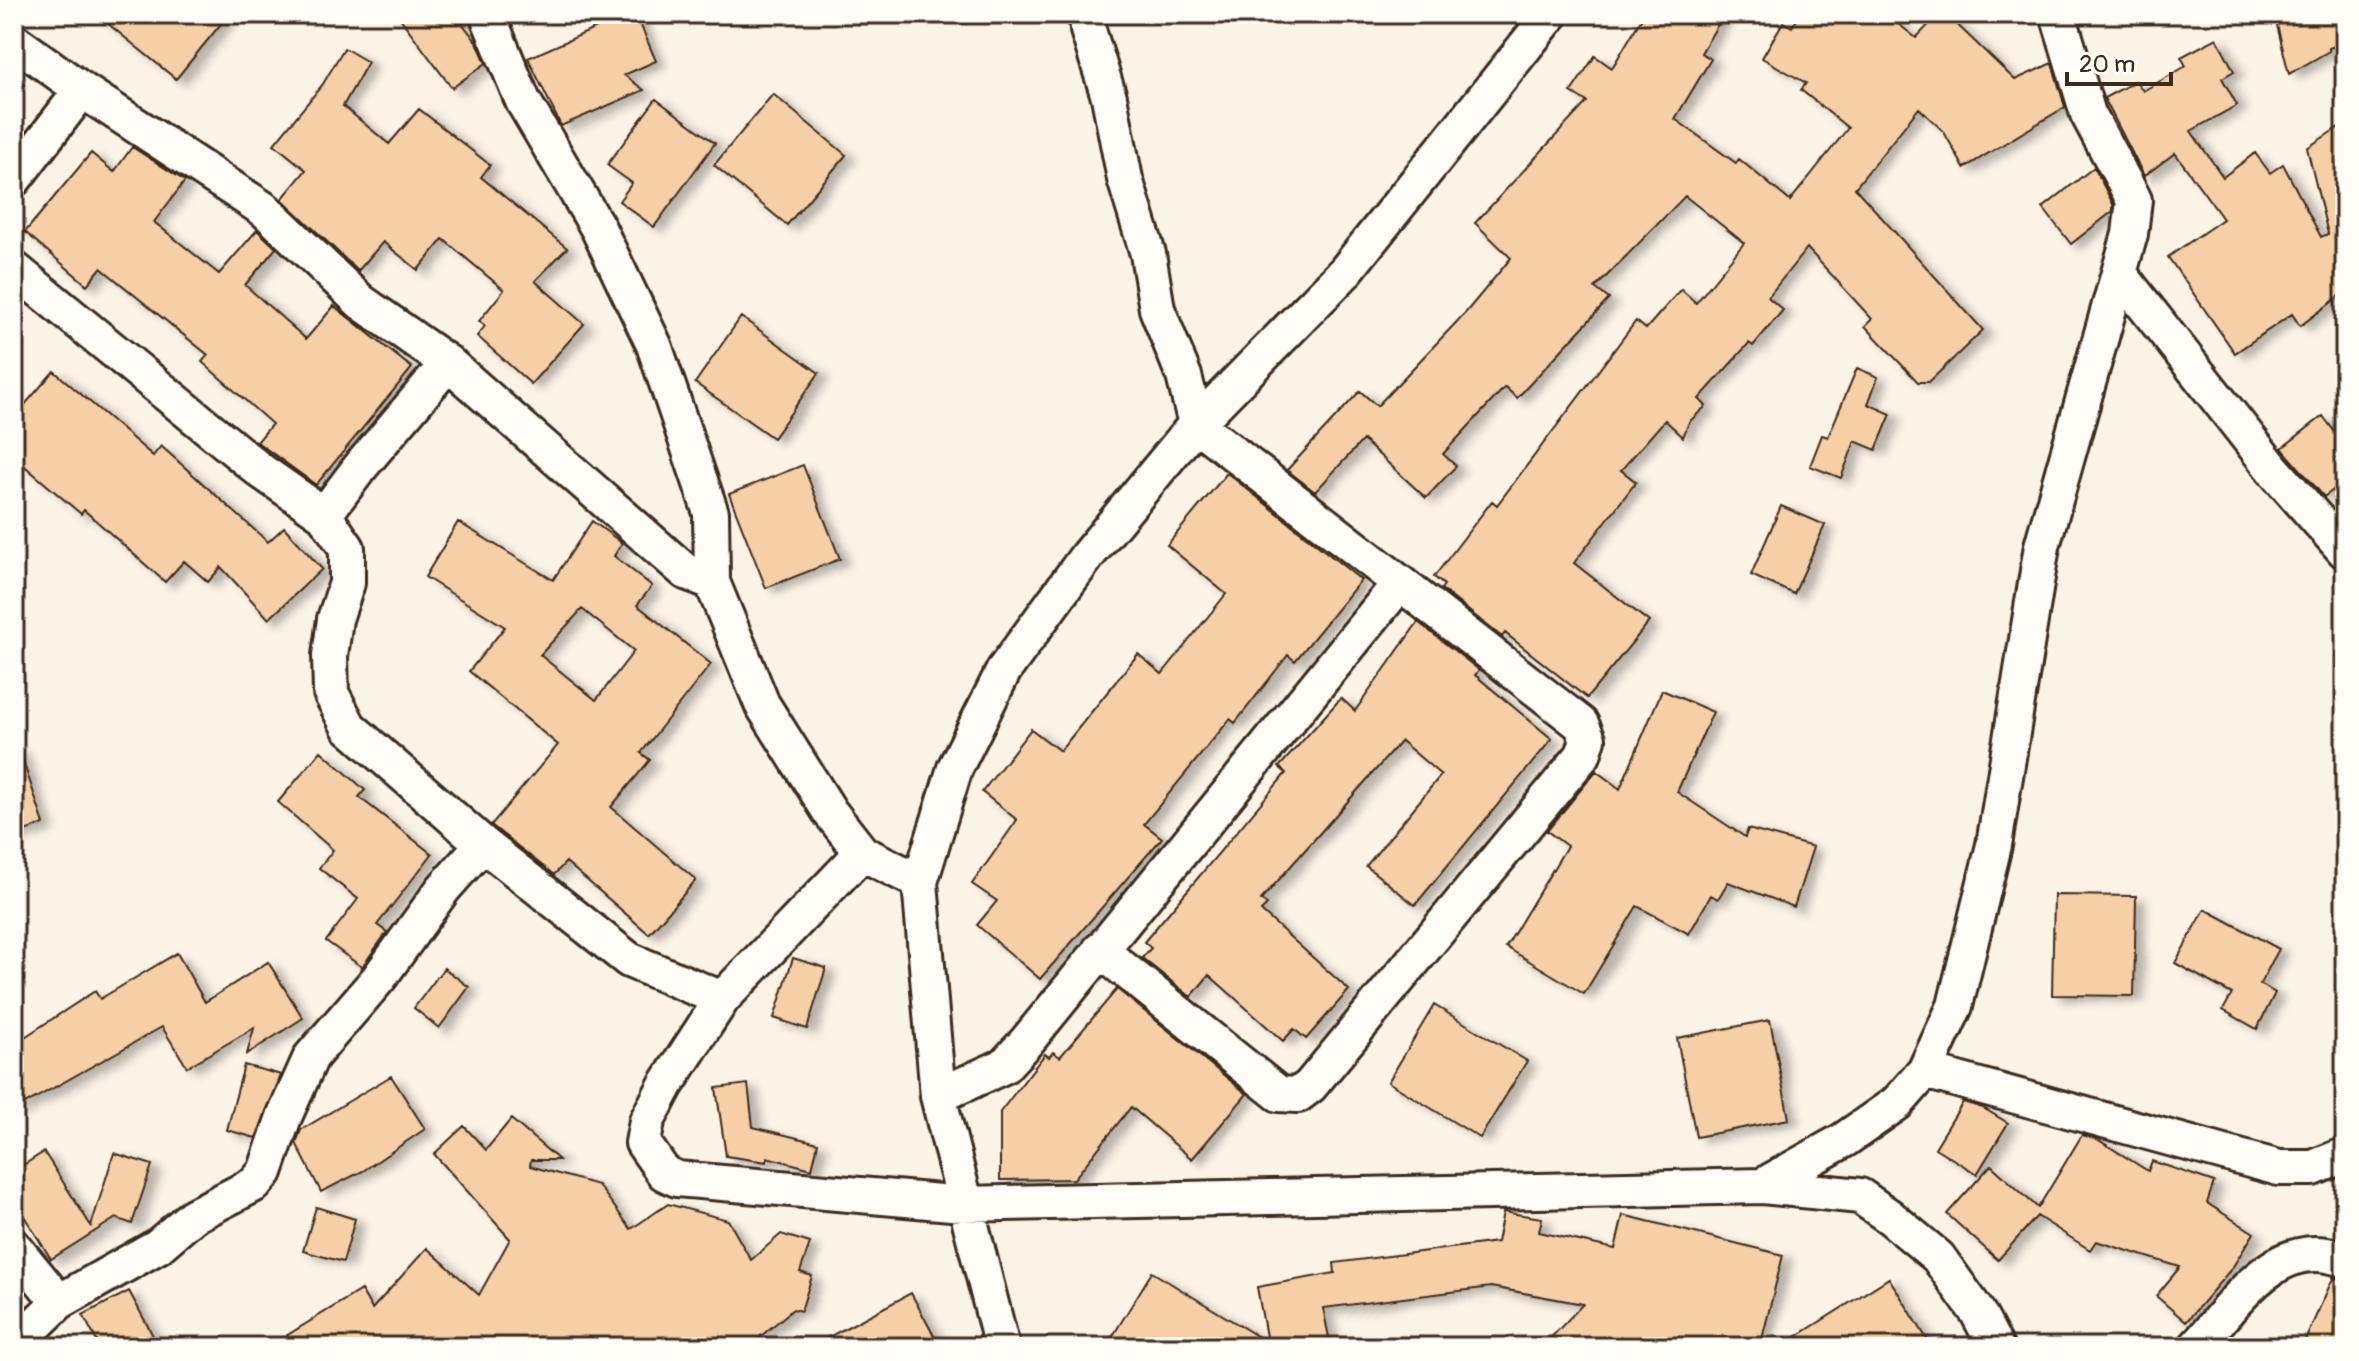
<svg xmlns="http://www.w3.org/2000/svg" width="2359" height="1361" font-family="Pangolin,sans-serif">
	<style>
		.building { fill: #f6cfa6; stroke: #3b2a1e; stroke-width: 2; fill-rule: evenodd; filter: url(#shadow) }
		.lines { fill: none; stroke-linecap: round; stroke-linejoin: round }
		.minor-casing { stroke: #3b2a1e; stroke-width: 40 }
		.minor { stroke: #fdfcf7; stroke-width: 34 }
	</style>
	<defs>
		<filter id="shadow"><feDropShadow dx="9" dy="5" stdDeviation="4" flood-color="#0004"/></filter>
	</defs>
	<rect width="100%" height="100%" fill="#fcf3e7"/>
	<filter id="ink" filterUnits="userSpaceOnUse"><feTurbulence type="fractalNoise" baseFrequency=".0125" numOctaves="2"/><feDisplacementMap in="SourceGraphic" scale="16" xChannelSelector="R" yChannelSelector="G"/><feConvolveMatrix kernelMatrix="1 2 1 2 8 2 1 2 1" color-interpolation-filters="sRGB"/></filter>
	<g filter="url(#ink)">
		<path class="building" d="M96 14H229L176 79Z
			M397 14H455L478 44 486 63 452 88Z
			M605 14H636L656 61 624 75 644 90 561 126 528 58 608 23Z
			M1644 14H1724L1701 53 1711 59 1675 119 1736 163 1739 159 1790 201 1848 128 1801 90 1806 83 1762 58 1783 22 1792 27 1801 14H1886L1916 38 1939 14H1946L2015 80 2052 63 2065 107 1964 168 1944 132 1919 108 1855 188 1983 330 1929 382H1918L1865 326 1872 319 1807 248 1768 297 1783 310 1753 346 1749 343 1699 399 1706 406 1689 422 1683 437 1665 420 1621 470 1636 482 1574 563 1649 622 1587 698 1505 633 1502 637 1441 589 1444 585 1434 577 1492 501 1497 505 1636 321 1646 329 1681 289 1696 303 1744 243 1685 196 1595 288 1609 299 1517 398 1505 387 1443 454 1456 466 1426 498 1363 440 1315 492 1287 470 1360 391 1377 406 1467 311 1511 258 1475 223 1587 102 1571 92 1595 56 1612 68Z
			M2294 14H2345V43L2329 48V51L2289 74 2276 21Z
			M2217 38 2234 71 2222 78 2237 105 2191 131 2223 177 2255 153 2270 173 2283 164 2321 237 2328 234 2307 148 2345 123V292L2300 326 2292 314 2235 353 2168 257 2223 219 2175 153 2144 176 2104 98 2136 81 2143 91 2186 66 2181 57Z
			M344 48 368 62 343 106 389 144 419 109 490 165 481 177 567 248 535 281 584 324 531 384 477 336 485 326 479 321 504 290 443 239 418 270 383 242 358 271 282 199 306 170 274 144 323 84Z
			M773 94 846 155 787 225 714 165Z
			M656 99 715 143 654 227 619 201 632 183 607 165Z
			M132 147 185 181 154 222 219 274 257 230 276 248 245 285 306 339 334 306 412 368 316 485 257 442 272 424 202 362 208 355 101 268 87 285 25 232 91 153 114 172Z
			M2094 167 2113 204V211L2071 244 2043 208Z
			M741 317 819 373 773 438 695 383Z
			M1857 368 1878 377 1868 404 1891 414 1876 450 1855 441 1841 478 1810 466 1822 435 1828 437Z
			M54 371 153 456 161 446 268 542 284 527 322 569 269 619 221 567 208 582 184 561 165 582 84 510 81 514 14 457V417Z
			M2323 416 2345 446V481L2324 497 2282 448Z
			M803 465 840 559 766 588 729 494Z
			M1227 473 1361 580 1295 661 1288 655 1235 723 1230 719 1144 824 1162 838 1040 979 977 925 997 901 972 884 1017 820 982 792 1031 729 1060 751 1138 654 1162 674 1226 594 1167 545Z
			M1781 506 1825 525 1794 594 1751 575Z
			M592 521 622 543 614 556 652 586 637 605 711 664 641 753 650 760 611 807 696 880 649 934 566 862 554 875 491 825 558 745 469 671 505 627 425 577 458 522 553 580ZM582 609 634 651 596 700 540 655Z
			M1418 622 1479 670 1475 675 1552 739 1415 905 1366 866 1441 775 1401 741 1261 900 1267 905 1261 911 1349 990 1306 1039 1294 1029 1283 1041 1209 975 1191 997 1142 958 1151 948 1144 942 1286 773 1279 767 1341 698 1355 711Z
			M1662 690 1713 712 1677 792 1745 837 1748 829 1813 847 1794 907 1728 882 1718 899 1711 895 1689 934 1637 906 1584 994 1506 947 1567 846 1547 831 1596 771 1620 789Z
			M14 749H19L44 824 14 835Z
			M321 751 365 790 359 797 432 854 377 925 387 932 362 967 326 941 358 899 319 868 333 850 278 802Z
			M2054 895 2136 896 2134 996 2052 995Z
			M2205 909 2279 949 2260 984 2275 993 2257 1029 2223 1010 2232 994 2175 963Z
			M177 953 205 1002 268 962 303 1018 247 1054 254 1028 187 1067 162 1027 14 1110V1044L95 991 100 999Z
			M793 958 826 968 807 1029 774 1018Z
			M444 968 469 987 439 1028 414 1008Z
			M1117 989 1247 1094 1192 1159 1131 1107 1074 1179 1000 1180V1112L1045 1054 1049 1057 1053 1052 1060 1057Z
			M1434 1005 1527 1061 1480 1138 1388 1082Z
			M1770 1020 1789 1119 1696 1137 1677 1038Z
			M244 1065 281 1075 256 1138 227 1130Z
			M391 1076 425 1129 363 1171 321 1192 296 1143 301 1130Z
			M748 1084 753 1127 818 1143 812 1169 767 1157V1162L726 1156 716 1088Z
			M1963 1102 1983 1108 2008 1123 1977 1174 1935 1148Z
			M511 1119 559 1160H531L530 1166 598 1185 631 1229 668 1204 728 1220 751 1260 781 1234 810 1243 800 1272 812 1276 801 1311 793 1309 748 1347H268L361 1290 372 1309 427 1248 479 1295 510 1239 434 1154 464 1126 486 1150Z
			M2082 1135 2097 1139 2148 1171 2152 1161 2214 1182 2207 1203 2254 1233 2232 1268 2186 1322 2156 1296 2180 1267 2096 1241 2090 1250 2037 1216 1998 1260 1947 1214 1991 1165 2038 1208Z
			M44 1152 91 1226 114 1153 152 1165 132 1224 116 1218 51 1259 14 1200V1171Z
			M316 1207 355 1219 343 1262 303 1251Z
			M1503 1212 1542 1218 1539 1232 1615 1249 1623 1215 1783 1255 1760 1347H1542L1583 1304 1491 1287 1323 1308 1331 1347H1106L1152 1272 1267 1342 1257 1287 1335 1273 1334 1263 1497 1242Z
			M1889 1278 1932 1347H1780Z
			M2333 1278 2345 1279V1347H2302Z
			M129 1291 159 1347H100L83 1315Z
			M911 1293 940 1347H810Z"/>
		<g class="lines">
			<defs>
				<path id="minor" d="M487 14 523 101 598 228 654 345 711 513 712 582 762 704 830 812 862 853 920 882
					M1087 14 1088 30 1109 97 1125 179 1148 254 1157 309 1184 376 1196 424 1581 724 1588 739 1583 755 1310 1086 1298 1095 1279 1094 1100 950
					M14 41 82 90 265 210 361 302 448 363 686 572 712 582
					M14 179 82 90
					M14 269 261 471 324 515 347 548V583L335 619 330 656 331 693 349 727 483 844 629 960 722 999
					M2119 273 2272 468 2345 551
					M324 515 361 466 448 363
					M862 853 722 999 666 1085 647 1121 643 1143 664 1173 677 1179 963 1204 1762 1186 1844 1140 1897 1103 1925 1071 1955 1006 1994 845 2042 546 2130 234 2134 200 2088 114 2058 14
					M1925 1071 2279 1168H2313L2345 1155
					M938 1096 1004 1066 1027 1041 1400 583
					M1762 1186 1860 1196 1890 1217 1938 1257 1978 1313 1996 1347
					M14 1247 59 1302
					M21 1347 29 1331 59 1302 158 1246 193 1216 255 1184 265 1172 284 1117 311 1057 379 978 443 889 483 844
					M1002 1347 938 1096 920 882 955 768 1004 670 1087 556 1196 424 1344 273 1551 14
					M2196 1347C2236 1303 2277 1233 2345 1260"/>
			</defs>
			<use href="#minor" class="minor-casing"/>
			<use href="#minor" class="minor"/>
		</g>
	</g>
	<rect width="2359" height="1361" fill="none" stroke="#fdfcf7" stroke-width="48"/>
	<rect x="24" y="24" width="2311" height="1313" fill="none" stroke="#3b2a1e" stroke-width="3" filter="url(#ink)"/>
	<path d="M2067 72v12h104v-12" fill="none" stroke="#3b2a1e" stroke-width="4"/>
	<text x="2079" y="72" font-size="24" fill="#3b2a1e" stroke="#fdfcf7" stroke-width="6" paint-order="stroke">20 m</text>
</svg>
